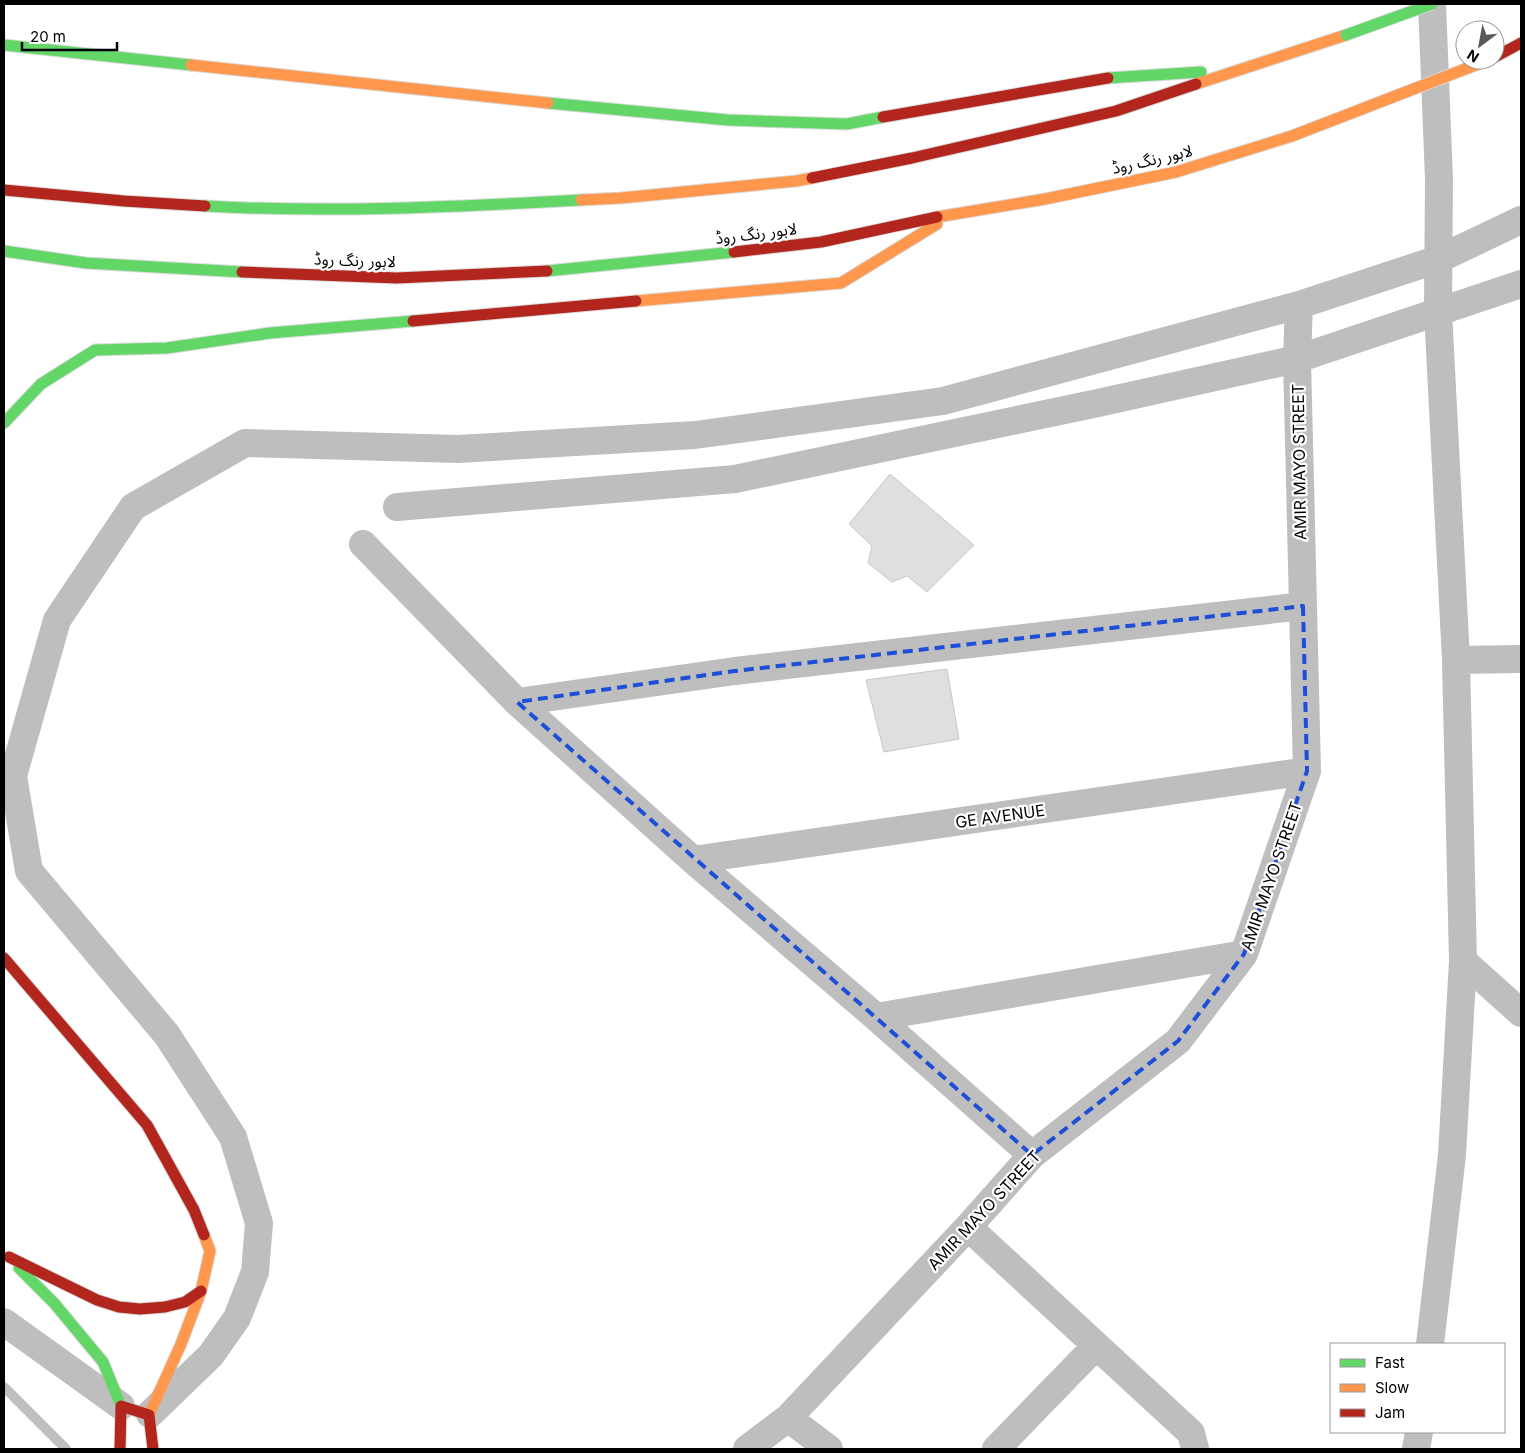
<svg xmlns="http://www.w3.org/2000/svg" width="1525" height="1453" font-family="Inter,'Noto Sans Arabic',sans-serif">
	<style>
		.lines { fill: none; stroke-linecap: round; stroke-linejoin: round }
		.stream { stroke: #bfbfbf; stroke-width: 10 }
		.building { fill: #dfdfdf; stroke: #c7c7c7 }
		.fast-casing { stroke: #dbdbdb; stroke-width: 13 }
		.slow-casing { stroke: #dbdbdb; stroke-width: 13 }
		.jam-casing { stroke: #dbdbdb; stroke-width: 13 }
		.street { stroke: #bebebe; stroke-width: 28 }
		.fast { stroke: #63d668; stroke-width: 11 }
		.slow { stroke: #ff974d; stroke-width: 11 }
		.jam { stroke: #b3261e; stroke-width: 11 }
		.fast-bridge-casing { stroke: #dbdbdb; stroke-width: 13; stroke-linecap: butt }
		.slow-bridge-casing { stroke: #dbdbdb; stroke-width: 13; stroke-linecap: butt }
		.fast-bridge { stroke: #63d668; stroke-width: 11 }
		.slow-bridge { stroke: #ff974d; stroke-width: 11 }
		.marked { fill: none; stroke: #1d4ed8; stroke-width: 4; stroke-dasharray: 10 6; stroke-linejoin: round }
		.labels { text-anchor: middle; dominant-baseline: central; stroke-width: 4.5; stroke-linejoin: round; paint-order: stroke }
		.street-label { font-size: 16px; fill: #000; stroke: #fff }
	</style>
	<rect width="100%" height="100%" fill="#fff"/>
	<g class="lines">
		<path class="stream" d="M4 1387 66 1449"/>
	</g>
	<path class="building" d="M890 474 974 545 927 592 907 576 892 582 868 563 872 546 849 524Z
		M947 669 959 739 884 752 866 680Z"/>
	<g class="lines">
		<defs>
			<path id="fast" d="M4 45 191 65
				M1108 78 1201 72
				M548 103 728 120 847 124 883 117
				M205 206C330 213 456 207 581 200
				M4 251 86 263 242 272
				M547 271 734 252
				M4 423 41 384 95 350 167 348 270 333 413 321
				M19 1268 54 1303 103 1362 121 1406"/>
			<path id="slow" d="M191 65 548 103
				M1196 84 1346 35
				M581 200 621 198 796 181 812 178
				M937 217 1045 199 1176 172 1292 136
				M636 301 841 283 937 224
				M149 1415 181 1344 201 1291 210 1251 204 1235"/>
			<path id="jam" d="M1495 57 1521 43
				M883 117 1108 78
				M812 178 912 158 1116 111 1196 84
				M4 190 124 201 205 206
				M734 252 821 242 937 217
				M242 272 397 278 547 271
				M413 321 636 301
				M4 958 147 1125 194 1210 204 1235
				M9 1257 97 1300 119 1307 140 1309 165 1307 185 1302 201 1291
				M120 1449 121 1406 149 1415 153 1449"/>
		</defs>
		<use href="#fast" class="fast-casing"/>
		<use href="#slow" class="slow-casing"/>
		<use href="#jam" class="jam-casing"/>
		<path class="street" d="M397 507 735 479 1098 403 1297 359 1521 284
			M363 544 517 702 693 860 876 1017 1032 1155
			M1456 660 1521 659
			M517 702 735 671 1303 606
			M693 860 1307 771
			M1463 961 1521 1013
			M876 1017 1244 954
			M968 1227 1191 1433 1195 1449
			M4 1322 121 1406
			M1430 1344 1452 1155 1463 961 1456 660 1438 311 1439 179 1432 4
			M150 1414 211 1355 237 1318 255 1272 259 1223 233 1137 167 1035 29 871 13 776 57 620 133 507 245 443 458 449 695 435 943 401 1299 305 1439 259 1521 220
			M788 1418 829 1449
			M747 1449 788 1418 968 1227 1032 1155 1178 1041 1244 954 1307 771 1297 359 1299 305
			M996 1449 1096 1346
			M1416 1449 1419 1432"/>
		<use href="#fast" class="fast"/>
		<use href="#slow" class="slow"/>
		<use href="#jam" class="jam"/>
		<defs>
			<path id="fast-bridge" d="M1346 35 1432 4"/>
			<path id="slow-bridge" d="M1292 136 1486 61"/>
		</defs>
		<use href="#fast-bridge" class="fast-bridge-casing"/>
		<use href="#slow-bridge" class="slow-bridge-casing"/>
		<use href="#fast-bridge" class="fast-bridge"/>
		<use href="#slow-bridge" class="slow-bridge"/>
	</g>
	<path class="marked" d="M1303 606 1307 771 1244 954 1178 1041 1032 1155 517 702 735 671Z"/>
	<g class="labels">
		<g class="street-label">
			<text transform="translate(1152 159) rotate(-13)">لاہور رنگ روڈ</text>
			<text transform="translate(756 233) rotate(-7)">لاہور رنگ روڈ</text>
			<text transform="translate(355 260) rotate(2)">لاہور رنگ روڈ</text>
			<text transform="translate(1299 462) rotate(-91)">AMIR MAYO STREET</text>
			<text transform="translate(1000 816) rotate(-8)">GE AVENUE</text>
			<text transform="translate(1271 876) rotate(-71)">AMIR MAYO STREET</text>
			<text transform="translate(984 1210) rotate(-47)">AMIR MAYO STREET</text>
		</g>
	</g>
	<rect width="1525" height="1453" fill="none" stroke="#000000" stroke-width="10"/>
	<rect x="1330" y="1343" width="175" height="90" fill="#ffffff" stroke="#999999"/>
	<rect x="1340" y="1359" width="25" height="8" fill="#63d668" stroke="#999999"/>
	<text x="1375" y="1368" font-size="15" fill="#000000">Fast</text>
	<rect x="1340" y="1384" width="25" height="8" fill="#ff974d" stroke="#999999"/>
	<text x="1375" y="1393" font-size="15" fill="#000000">Slow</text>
	<rect x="1340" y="1409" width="25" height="8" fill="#b3261e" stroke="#999999"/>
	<text x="1375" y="1418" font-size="15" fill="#000000">Jam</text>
	<g transform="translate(1480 45) rotate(212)"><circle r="24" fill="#ffffff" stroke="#999999"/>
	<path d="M0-4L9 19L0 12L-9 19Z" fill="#595959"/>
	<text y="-8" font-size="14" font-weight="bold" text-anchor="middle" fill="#000000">N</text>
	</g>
	<path d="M22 42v8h95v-8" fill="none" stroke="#000000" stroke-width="2.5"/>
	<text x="30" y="42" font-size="15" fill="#000000" stroke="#ffffff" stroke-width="4" paint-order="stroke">20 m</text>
</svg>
